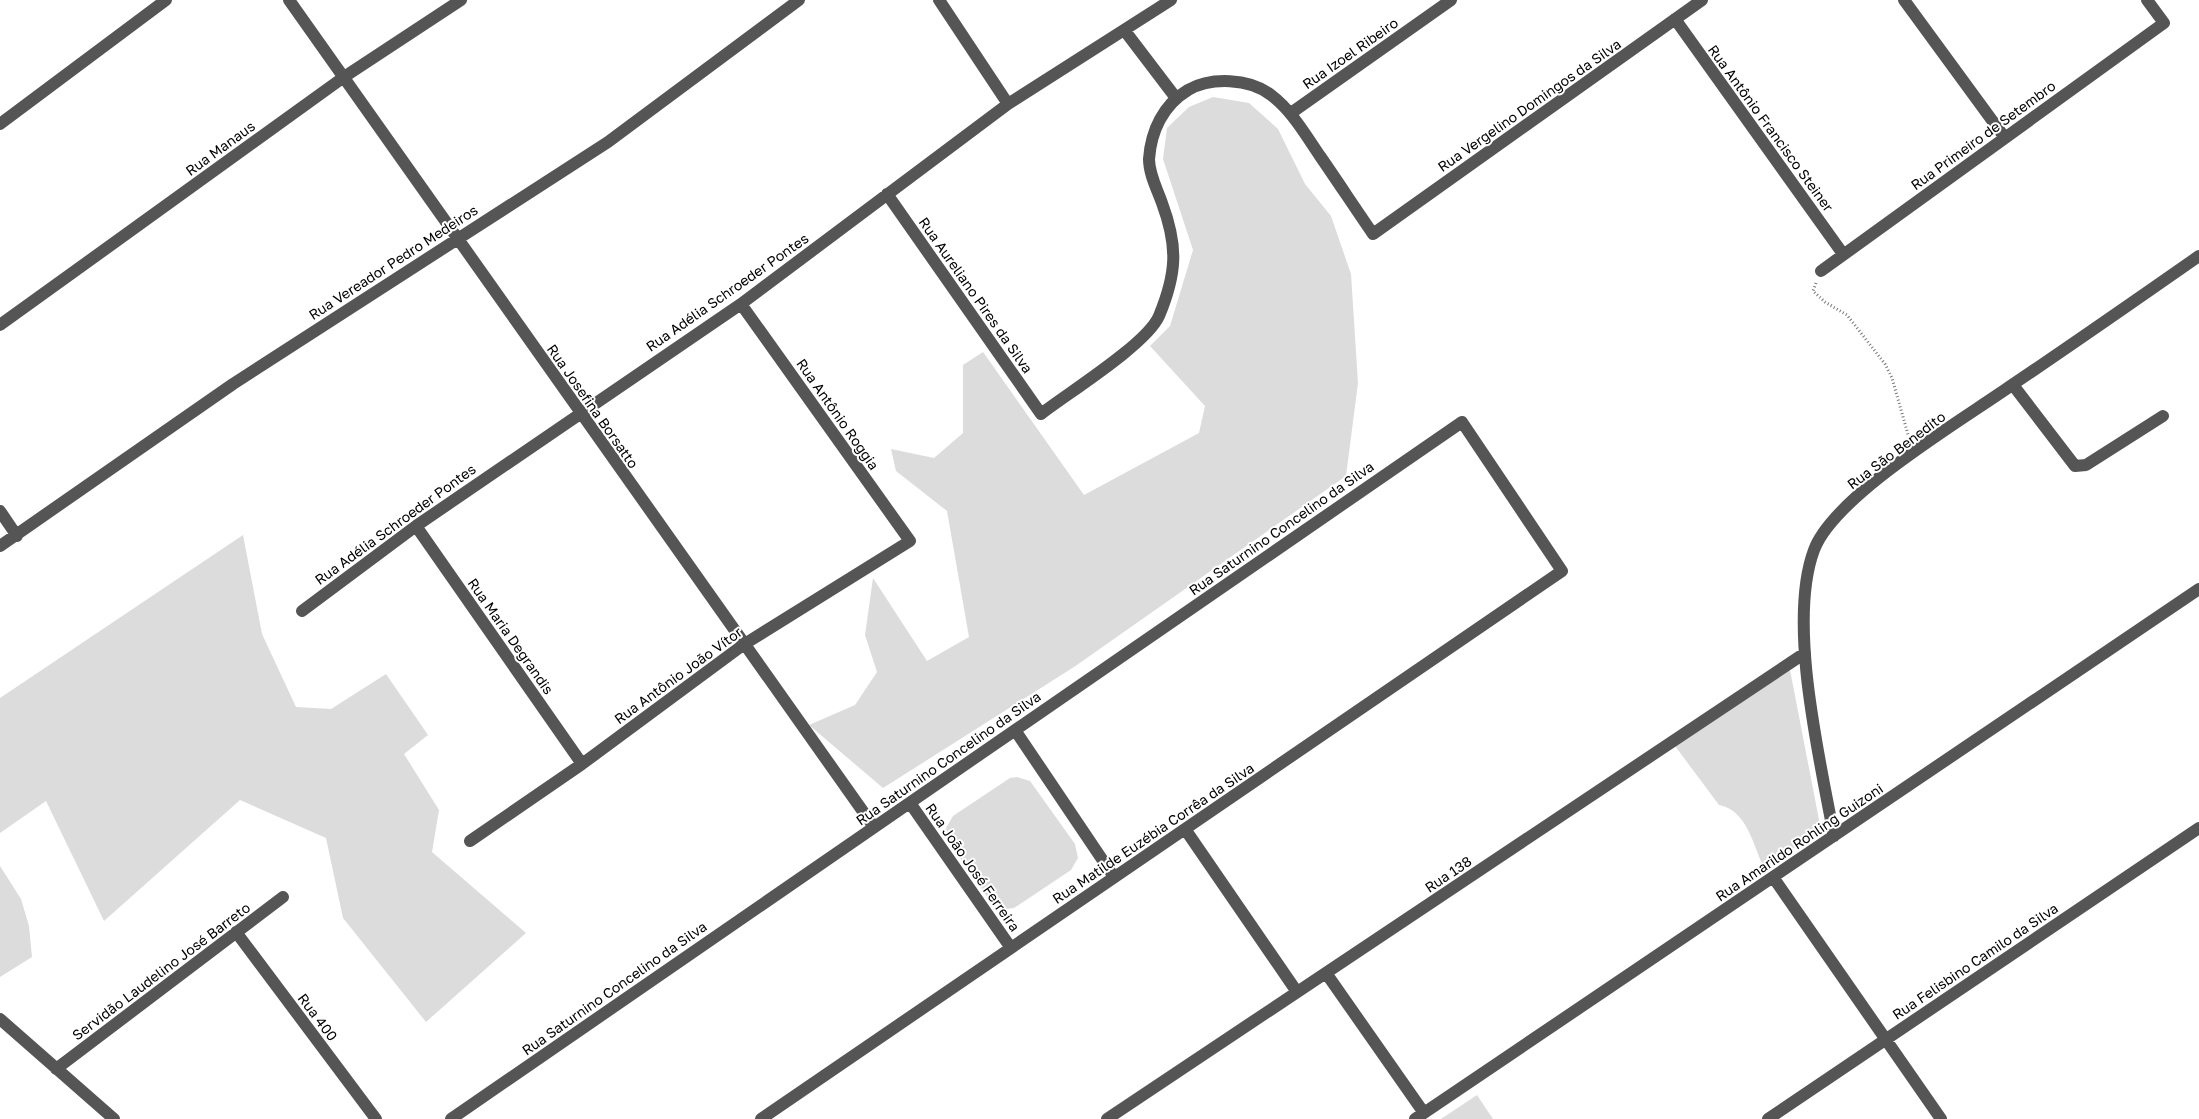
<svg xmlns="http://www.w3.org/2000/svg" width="2199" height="1119" font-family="'Golos Text',sans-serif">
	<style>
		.green { fill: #dcdcdc }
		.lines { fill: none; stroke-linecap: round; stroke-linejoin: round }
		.path { stroke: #777; stroke-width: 3; stroke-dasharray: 1 2.5; stroke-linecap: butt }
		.minor { stroke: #555; stroke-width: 12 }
		.labels { text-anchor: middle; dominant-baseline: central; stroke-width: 4; stroke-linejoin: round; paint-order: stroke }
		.street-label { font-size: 14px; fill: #000; stroke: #fff }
	</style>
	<rect width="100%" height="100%" fill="#fff"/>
	<path class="green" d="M1213 97 1249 103 1278 129 1305 184 1331 216 1351 274 1358 383 1346 476 1074 667 883 788 809 725 855 705 877 672 865 635 873 578 927 661 969 637 947 511 896 471 891 449 934 458 963 433V365L983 352 1084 495 1199 433 1205 406 1150 346 1170 326 1193 250 1163 159 1167 128 1189 107Z
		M243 535 262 634 296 707 331 709 386 674 428 735 404 754 439 810 432 852 526 933 426 1022 343 918 326 838 240 800 104 921 46 801 0 833V698Z
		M1790 670 1821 830 1764 868C1753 845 1747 810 1719 805L1675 746Z
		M1017 777 1030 781 1075 844 1078 858 1071 870 1014 908 1007 909 993 905 949 842 946 828 953 816 1010 778Z
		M0 866 21 899 29 926 32 957 0 977Z
		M1477 1095 1493 1119H1441Z"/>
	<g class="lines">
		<path class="path" d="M1816 283 1813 291 1825 302 1847 315 1885 364 1892 378 1909 438"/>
		<path class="minor" d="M289 0 874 827
			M939 0 1008 104
			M1904 0 2005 138
			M1675 19 1843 254
			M1125 31 1176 98
			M1291 113 1451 0
			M0 124 166 0
			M887 194 1041 414C1068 393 1147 344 1159 316 1177 273 1178 246 1162 203 1157 189 1149 174 1149 159 1151 131 1163 105 1188 90 1211 77 1249 78 1271 95 1292 111 1305 134 1320 156 1338 182 1355 208 1373 234L1702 0
			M1821 271 2164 23 2147 0
			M0 325 344 77 461 0
			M2013 385 2075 466 2086 465 2163 416
			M0 511 17 536
			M416 526 582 764
			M0 546 233 384 608 142 799 0
			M302 611 416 526 741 304 1008 104 1171 0
			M1015 730 1114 877
			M910 803 1011 948
			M1185 829 1297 992
			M1834 836C1820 760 1787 622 1814 550 1834 496 1959 422 2009 387 2073 344 2136 300 2199 256
			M470 841 582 764 743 645 910 541 741 304
			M1773 877 1941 1119
			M236 932 376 1119
			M1326 973 1424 1113
			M0 1019 114 1119
			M56 1069 283 897
			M451 1119 1462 422 1562 571 761 1119
			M1107 1119 1805 653
			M1415 1119 2199 589
			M1768 1119 2199 828"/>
	</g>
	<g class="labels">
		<g class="street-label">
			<text transform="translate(1350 53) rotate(-35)">Rua Izoel Ribeiro</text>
			<text transform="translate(1529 105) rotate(-35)">Rua Vergelino Domingos da Silva</text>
			<text transform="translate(1771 128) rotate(54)">Rua Antônio Francisco Steiner</text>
			<text transform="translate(1983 135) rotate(-36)">Rua Primeiro de Setembro</text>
			<text transform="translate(220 148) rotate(-36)">Rua Manaus</text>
			<text transform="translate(393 262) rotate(-33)">Rua Vereador Pedro Medeiros</text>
			<text transform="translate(727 292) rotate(-35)">Rua Adélia Schroeder Pontes</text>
			<text transform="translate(976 295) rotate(55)">Rua Aureliano Pires da Silva</text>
			<text transform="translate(593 406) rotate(55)">Rua Josefina Borsatto</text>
			<text transform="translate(838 414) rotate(55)">Rua Antônio Roggia</text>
			<text transform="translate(1896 450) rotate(-37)">Rua São Benedito</text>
			<text transform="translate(395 524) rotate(-36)">Rua Adélia Schroeder Pontes</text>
			<text transform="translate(1281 528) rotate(-35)">Rua Saturnino Concelino da Silva</text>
			<text transform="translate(511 636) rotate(55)">Rua Maria Degrandis</text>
			<text transform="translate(678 675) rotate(-36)">Rua Antônio João Vítor</text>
			<text transform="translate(948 758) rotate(-35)">Rua Saturnino Concelino da Silva</text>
			<text transform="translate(1153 833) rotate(-34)">Rua Matilde Euzébia Corrêa da Silva</text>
			<text transform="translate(1799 842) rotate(-34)">Rua Amarildo Rohling Guizoni</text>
			<text transform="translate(973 867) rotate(55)">Rua João José Ferreira</text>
			<text transform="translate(1448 874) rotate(-34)">Rua 138</text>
			<text transform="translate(1975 961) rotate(-34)">Rua Felisbino Camilo da Silva</text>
			<text transform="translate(161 971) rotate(-37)">Servidão Laudelino José Barreto</text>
			<text transform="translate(614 988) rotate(-35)">Rua Saturnino Concelino da Silva</text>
			<text transform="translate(318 1017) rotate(53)">Rua 400</text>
		</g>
	</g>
</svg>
